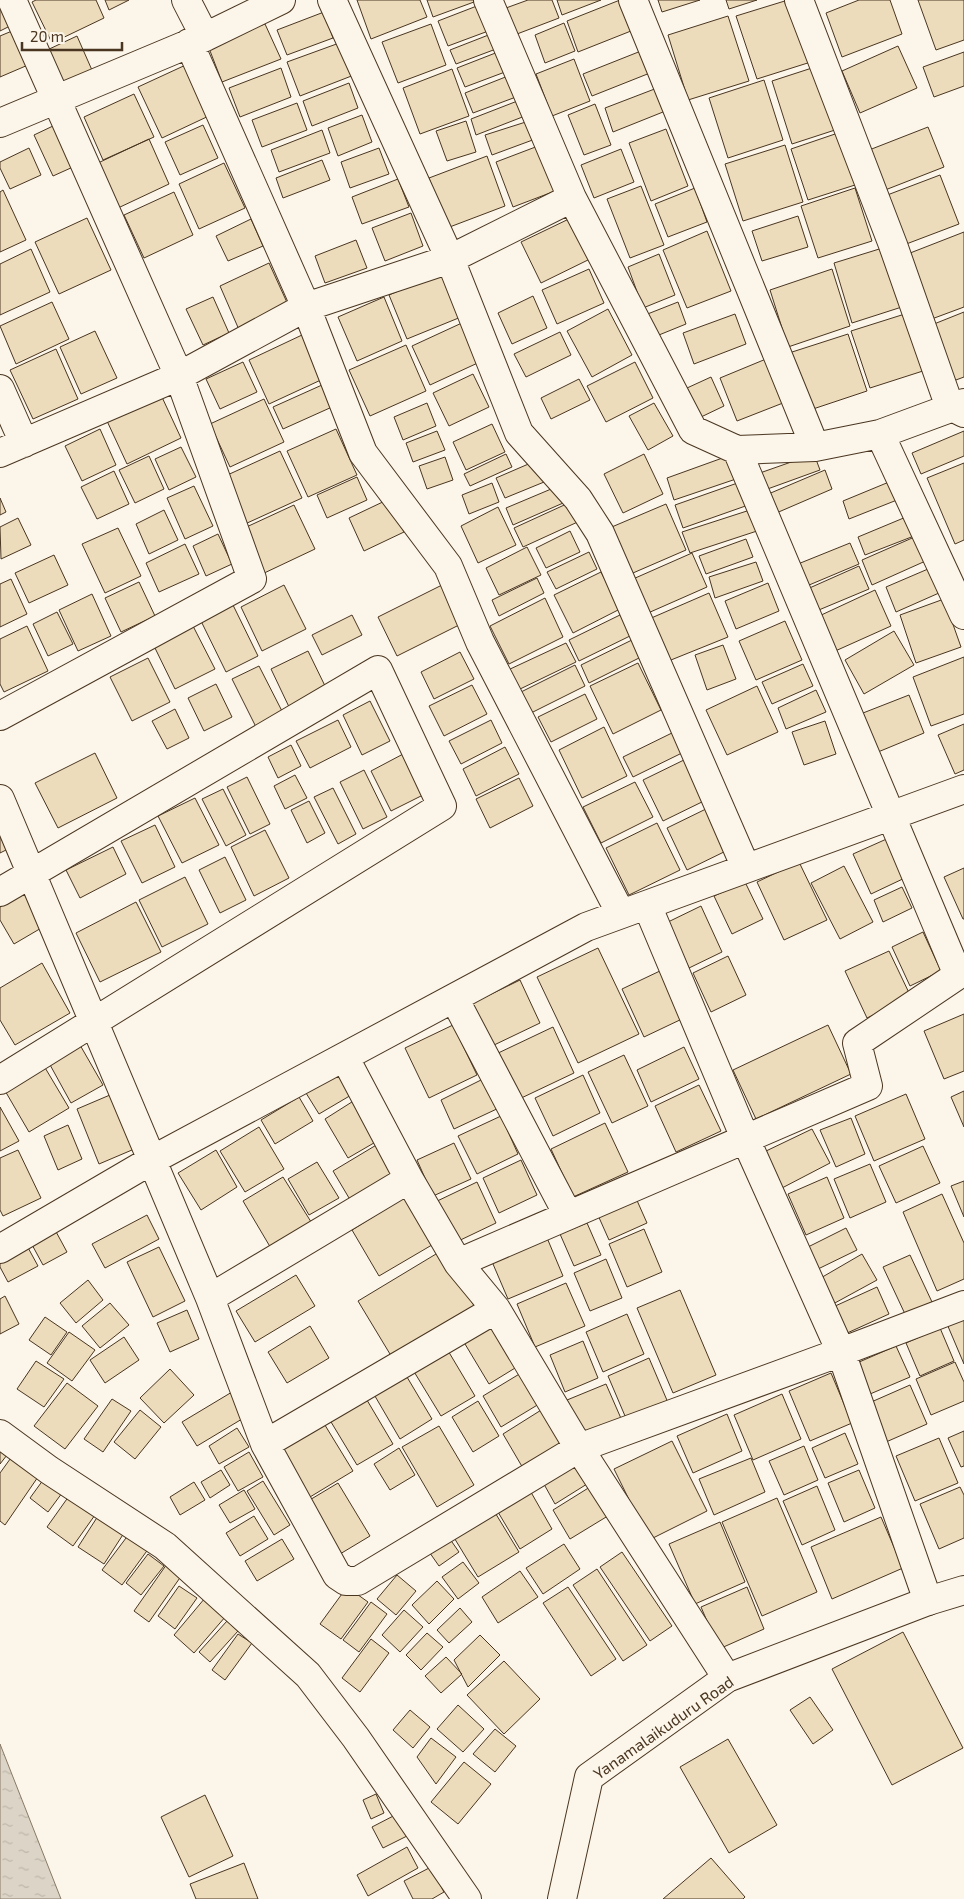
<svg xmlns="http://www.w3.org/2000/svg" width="964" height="1899" font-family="'Exo 2',sans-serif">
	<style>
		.water { fill: url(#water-ripples); stroke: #887966 }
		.building { fill: #ecdcbc; stroke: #4a3520 }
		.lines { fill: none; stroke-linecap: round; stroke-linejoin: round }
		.minor-casing { stroke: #4a3520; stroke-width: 30 }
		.tertiary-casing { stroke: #4a3520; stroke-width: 30 }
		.minor { stroke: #fbf6e9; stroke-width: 28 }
		.tertiary { stroke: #fbf6e9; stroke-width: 28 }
		.labels { text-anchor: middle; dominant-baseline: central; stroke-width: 4; stroke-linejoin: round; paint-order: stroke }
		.street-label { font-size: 16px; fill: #4a3520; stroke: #fbf6e9 }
	</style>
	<defs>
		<pattern id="water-ripples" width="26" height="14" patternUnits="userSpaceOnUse" patternTransform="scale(1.25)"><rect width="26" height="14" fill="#dcd4c6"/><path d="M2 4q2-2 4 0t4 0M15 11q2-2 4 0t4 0" fill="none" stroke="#beb7aa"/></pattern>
	</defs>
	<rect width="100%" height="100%" fill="#fbf6e9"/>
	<path class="water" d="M0 1744 61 1899H0Z"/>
	<path class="building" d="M36 0H96L104 18 52 43 32 2Z
		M105 0H129L109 10Z
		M357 0H420L427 17 371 39Z
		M427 0H474V2L433 17Z
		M528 0H552L559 18 517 34 506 8Z
		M557 0H601L562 15Z
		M620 0 636 29 578 52 567 21Z
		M658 0H700L662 12Z
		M726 0H757L729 9Z
		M788 0 814 61 757 79 736 16Z
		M859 0H890L902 34 842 57 826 13Z
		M918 0H964V40L936 50Z
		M0 3 10 26 0 31Z
		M482 4 491 30 448 46 438 21Z
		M324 12 333 38 287 55 277 30Z
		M728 16 749 81 688 100 668 35Z
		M564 23 575 51 545 63 535 35Z
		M265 24 281 59 222 82 207 43Z
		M431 24 446 65 398 83 382 42Z
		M12 31 28 65 0 77V36Z
		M491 34 496 49 456 64 450 50Z
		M77 36 95 77 63 92 45 51Z
		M342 42 354 75 300 96 287 62Z
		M898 46 917 88 860 113 842 71Z
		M646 49 655 71 592 96 583 74Z
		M498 52 505 72 465 87 457 68Z
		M964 52V86L934 97 923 67Z
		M574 59 590 101 552 116 536 74Z
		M190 63 213 114 162 138 138 87Z
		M815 67 835 130 792 144 772 81Z
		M281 68 291 97 240 117 229 88Z
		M452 69 469 116 420 134 403 88Z
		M508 76 516 97 473 113 465 93Z
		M764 80 783 140 728 158 709 98Z
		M349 83 358 108 312 126 303 101Z
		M665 85 673 108 613 132 605 108Z
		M134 94 154 137 103 160 84 117Z
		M520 100 525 116 476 135 471 119Z
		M297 103 307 130 262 147 252 120Z
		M595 104 611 145 584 155 568 115Z
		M362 115 372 142 338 156 328 128Z
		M532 120 538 138 492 155 485 135Z
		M466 121 476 152 447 161 436 131Z
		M203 125 218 158 180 175 165 142Z
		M53 126 73 167 53 176 34 135Z
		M928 127 944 167 880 192 864 152Z
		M666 129 688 186 651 201 629 143Z
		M322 130 330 153 279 172 271 150Z
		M838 133 855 185 808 200 791 149Z
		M149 139 169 184 118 208 98 163Z
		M546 143 563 188 513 207 496 162Z
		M785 145 803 202 743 221 725 164Z
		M29 148 41 175 10 189 0 168V162Z
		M379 148 389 174 350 188 341 162Z
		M621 149 634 182 594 198 581 165Z
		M487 156 505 206 447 228 429 178Z
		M322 160 330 180 283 198 276 178Z
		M224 163 245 208 199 229 179 184Z
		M940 175 959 224 901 246 882 197Z
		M398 179 409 207 362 224 352 197Z
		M641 186 664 245 630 258 607 199Z
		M695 188 707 222 668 237 655 204Z
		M855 188 872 241 818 258 801 206Z
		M3 190 26 240 0 252V192Z
		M174 192 193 235 144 258 124 215Z
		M411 213 423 246 385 261 372 228Z
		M798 216 808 247 762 261 752 231Z
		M573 217 592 258 541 283 521 242Z
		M87 218 111 270 59 294 35 242Z
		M251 219 263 246 228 261 216 236Z
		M707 231 731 291 687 308 663 250Z
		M964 232V307L929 320 905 255Z
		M356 240 367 268 325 283 315 256Z
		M889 246 908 305 852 323 834 263Z
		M31 249 50 292 0 315V264Z
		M659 254 675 295 643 308 628 267Z
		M269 263 290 309 240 332 220 286Z
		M589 269 604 303 557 324 542 290Z
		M832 269 850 326 788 347 770 290Z
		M443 272 461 317 407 339 389 295Z
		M533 296 547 328 512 344 498 313Z
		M213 297 229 333 203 345 186 309Z
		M384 297 402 341 357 361 338 317Z
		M52 302 69 339 16 364 0 326Z
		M678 302 686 324 654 337 645 315Z
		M608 309 632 355 592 377 567 331Z
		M964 312V377L945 384 924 328Z
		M908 313 926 370 870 388 851 331Z
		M735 314 746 344 694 364 683 333Z
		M464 322 482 361 430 385 412 346Z
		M95 331 117 378 81 394 60 347Z
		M560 332 571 355 526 377 514 354Z
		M848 334 867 391 807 411 789 353Z
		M302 335 323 379 269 404 249 360Z
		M406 345 426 391 370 416 349 370Z
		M56 349 78 399 33 419 10 370Z
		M766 359 783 403 737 421 720 378Z
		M243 362 257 392 220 409 206 379Z
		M635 362 653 398 606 422 587 386Z
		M473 374 489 407 449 426 433 393Z
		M711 377 724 406 701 417 687 388Z
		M579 379 590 400 551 419 541 398Z
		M322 385 332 407 283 429 273 407Z
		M161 395 181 438 127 464 107 421Z
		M264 399 284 442 230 467 210 424Z
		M427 403 436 426 403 440 394 417Z
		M654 403 673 436 648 450 629 416Z
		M492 424 505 452 466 470 453 442Z
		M100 429 116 465 82 481 65 446Z
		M336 429 357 475 308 497 287 451Z
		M437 431 445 450 413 462 406 443Z
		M964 431V456L921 474 912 453Z
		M181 447 196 477 169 490 155 459Z
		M280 451 302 498 245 524 223 477Z
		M506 454 512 467 470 486 464 474Z
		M644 454 663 494 623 513 604 474Z
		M814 454 820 470 762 491 757 474Z
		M149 456 164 489 135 503 119 470Z
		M728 456 736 479 674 500 667 478Z
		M445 457 453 480 427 489 419 466Z
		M540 459 549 480 505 498 496 478Z
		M964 463V540L955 544 927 478Z
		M825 470 832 489 774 514 766 495Z
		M114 471 129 504 97 519 81 487Z
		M357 477 367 500 327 518 317 495Z
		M746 480 754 503 683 528 675 505Z
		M889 482 897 500 849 519 843 501Z
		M492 483 499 502 469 514 462 495Z
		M563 484 570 500 513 525 506 508Z
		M194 486 213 526 185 539 167 498Z
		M0 498 6 512 0 515Z
		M389 499 404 532 364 551 349 518Z
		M573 501 582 520 523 547 514 528Z
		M666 504 686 550 626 576 607 529Z
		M294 505 315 549 260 575 240 530Z
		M498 507 516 545 478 563 461 526Z
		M164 510 178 540 149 554 136 524Z
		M750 510 757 531 690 553 682 532Z
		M906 517 914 536 865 555 858 537Z
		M18 518 31 545 1 559 0 527Z
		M118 528 141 576 105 593 82 544Z
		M570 531 580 552 546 568 536 548Z
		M218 534 232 564 206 576 193 546Z
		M919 535 930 559 872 585 862 560Z
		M746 539 753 557 706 574 699 556Z
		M850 543 859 564 802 588 793 566Z
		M185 544 199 574 159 592 146 563Z
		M527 547 541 575 499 595 486 568Z
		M589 552 597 569 556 589 547 572Z
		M692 553 707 587 648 613 633 579Z
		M54 555 68 585 29 603 15 573Z
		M756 562 763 581 715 598 709 577Z
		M859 566 869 589 814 612 805 590Z
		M928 569 939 593 896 612 886 587Z
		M601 572 620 609 573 633 554 595Z
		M537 578 544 593 499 616 492 600Z
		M11 579 27 614 0 627V584Z
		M139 582 155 616 121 632 105 598Z
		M448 582 467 621 397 656 378 617Z
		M768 583 779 611 736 629 725 601Z
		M284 585 306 629 262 651 241 607Z
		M875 590 891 626 833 652 817 617Z
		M709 593 728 637 666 662 649 619Z
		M92 594 111 636 78 651 59 610Z
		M545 598 563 637 509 664 490 626Z
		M944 599 961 647 916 663 900 615Z
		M232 603 258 656 226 672 200 619Z
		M57 612 73 644 48 656 33 624Z
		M624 613 634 634 579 661 569 640Z
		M352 615 362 635 322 655 312 635Z
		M785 621 802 660 756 680 739 641Z
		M27 626 48 671 4 692 0 684V639Z
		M193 626 215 669 175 689 154 646Z
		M894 631 914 665 864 694 845 660Z
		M636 638 645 655 589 683 581 665Z
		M566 643 576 662 518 690 508 670Z
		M723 645 736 679 707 690 695 655Z
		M308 651 327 690 290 709 271 669Z
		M460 652 474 679 434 699 421 672Z
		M964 657V714L931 726 913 677Z
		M148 658 170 702 132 721 110 677Z
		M638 663 661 710 613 734 590 686Z
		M803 664 813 686 772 704 762 682Z
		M575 665 585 686 531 713 521 692Z
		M259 666 284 715 257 729 232 679Z
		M216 684 232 717 204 731 188 698Z
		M472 685 487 714 444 736 429 706Z
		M757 686 778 732 727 755 706 710Z
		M816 690 826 712 786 729 778 708Z
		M585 694 597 719 551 742 538 717Z
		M909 695 924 733 878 752 863 713Z
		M370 701 390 741 362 755 343 715Z
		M175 709 189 738 167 749 152 721Z
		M338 720 351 747 310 768 296 741Z
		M491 720 502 743 461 764 449 741Z
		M825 721 836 754 804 765 792 732Z
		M964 724V770L955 774 938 735Z
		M604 727 627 776 582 798 559 750Z
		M676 731 686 751 633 777 623 757Z
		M291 745 301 766 278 778 268 757Z
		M505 747 519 774 476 796 463 769Z
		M95 753 117 798 58 828 35 783Z
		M405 753 425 794 391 811 371 771Z
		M688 758 708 799 663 821 643 780Z
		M364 770 387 817 363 829 340 782Z
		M295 775 307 798 285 809 274 786Z
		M247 777 270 824 250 834 227 787Z
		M519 778 533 806 490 828 476 799Z
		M635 782 653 817 601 843 583 807Z
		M333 788 356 834 338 844 314 797Z
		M223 789 246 835 226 846 202 799Z
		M195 798 219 845 182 863 158 816Z
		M309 801 325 833 307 843 291 810Z
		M710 807 730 849 687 870 667 828Z
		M657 823 680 870 629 895 606 848Z
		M155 825 175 867 142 883 121 841Z
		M265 830 289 878 254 896 231 847Z
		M0 831 10 848 0 853Z
		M891 837 909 876 871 894 853 854Z
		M113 847 126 874 80 898 66 870Z
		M225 857 246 900 220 913 199 870Z
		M799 862 827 920 784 940 757 882Z
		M844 866 873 922 840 939 811 883Z
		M964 868V919H963L944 877Z
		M185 877 208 924 162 947 139 900Z
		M745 882 763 919 732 934 714 896Z
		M902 887 912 908 883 922 874 900Z
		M24 893 43 927 14 944 0 920V907Z
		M136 902 161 952 100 982 76 933Z
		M701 906 722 952 689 968 668 922Z
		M923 932 941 971 910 986 892 947Z
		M598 948 639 1034 578 1063 537 977Z
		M889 951 911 997 867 1018 845 971Z
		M728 956 746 995 711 1012 693 973Z
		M42 963 70 1013 15 1045 0 1020V988Z
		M662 970 684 1018 644 1037 622 989Z
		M520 980 540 1023 492 1046 471 1004Z
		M964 1014V1071L944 1079 924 1031Z
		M453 1025 477 1075 429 1098 405 1048Z
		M828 1025 851 1074 756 1119 733 1070Z
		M553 1027 574 1073 515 1101 494 1055Z
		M80 1045 103 1085 71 1103 49 1063Z
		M684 1047 699 1079 651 1102 637 1070Z
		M624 1055 648 1106 612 1123 588 1072Z
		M44 1066 69 1108 29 1132 4 1089Z
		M345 1069 358 1091 319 1114 306 1093Z
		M583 1075 600 1113 553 1136 535 1098Z
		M487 1077 501 1107 454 1129 441 1100Z
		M699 1085 721 1131 676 1152 655 1106Z
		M964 1091V1127L951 1097Z
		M117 1092 139 1147 99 1164 77 1109Z
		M906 1094 925 1139 874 1161 855 1116Z
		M299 1097 313 1121 275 1144 261 1120Z
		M355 1100 379 1140 348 1158 325 1119Z
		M0 1107 19 1141 0 1151Z
		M501 1116 518 1154 477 1174 458 1136Z
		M851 1118 865 1154 836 1167 820 1130Z
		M605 1123 628 1172 573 1197 551 1149Z
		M68 1125 82 1159 58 1170 44 1136Z
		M259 1127 284 1169 245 1192 220 1151Z
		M812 1129 830 1163 782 1188 764 1152Z
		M454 1143 471 1179 433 1196 417 1160Z
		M378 1144 398 1176 352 1203 333 1171Z
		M923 1146 940 1183 896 1203 879 1166Z
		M18 1150 41 1198 3 1216 0 1210V1158Z
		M216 1150 237 1187 201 1210 178 1173Z
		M521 1160 537 1195 499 1213 483 1178Z
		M317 1162 339 1198 309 1215 288 1179Z
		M870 1164 886 1202 850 1218 834 1179Z
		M283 1177 313 1225 272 1250 243 1201Z
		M827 1177 844 1218 806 1235 788 1194Z
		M964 1181V1217L951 1186Z
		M477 1182 496 1223 450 1245 431 1204Z
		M942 1194 964 1243V1279L937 1291 903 1212Z
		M408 1195 437 1242 379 1276 352 1230Z
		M635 1196 647 1223 609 1240 597 1213Z
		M147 1215 159 1239 105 1268 92 1244Z
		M587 1223 601 1255 574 1266 560 1234Z
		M54 1228 67 1252 43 1265 30 1241Z
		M846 1228 857 1250 818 1269 808 1247Z
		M644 1229 662 1272 627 1287 609 1244Z
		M545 1233 563 1276 508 1299 490 1257Z
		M26 1244 38 1266 8 1282 0 1267V1258Z
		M159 1247 185 1301 153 1317 127 1262Z
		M441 1251 476 1309 393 1359 358 1301Z
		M862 1254 877 1280 833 1304 819 1279Z
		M910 1255 932 1302 905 1314 883 1267Z
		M606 1259 622 1298 590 1311 574 1273Z
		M296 1275 315 1306 255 1342 236 1311Z
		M88 1280 103 1300 76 1323 60 1303Z
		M566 1283 585 1326 535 1347 517 1304Z
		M877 1287 889 1314 845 1334 833 1307Z
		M680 1290 716 1375 673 1393 637 1308Z
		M5 1296 19 1324 0 1334V1299Z
		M110 1303 129 1325 100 1348 82 1326Z
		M187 1310 199 1339 170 1352 157 1323Z
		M627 1314 644 1354 603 1372 586 1332Z
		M45 1317 67 1332 51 1355 29 1340Z
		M964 1317V1364L947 1324Z
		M493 1320 520 1365 489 1384 462 1339Z
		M310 1326 329 1358 287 1383 268 1352Z
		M940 1328 954 1361 920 1376 906 1343Z
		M69 1332 95 1350 72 1381 47 1363Z
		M124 1337 139 1360 105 1383 90 1360Z
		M583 1341 598 1378 565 1392 550 1355Z
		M896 1346 910 1377 863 1397 850 1366Z
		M447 1349 475 1396 441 1416 413 1370Z
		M649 1358 669 1405 628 1423 608 1376Z
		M36 1361 64 1379 44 1407 17 1389Z
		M955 1362 964 1382V1401L931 1415 916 1379Z
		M170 1369 194 1395 164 1423 140 1398Z
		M526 1370 544 1401 501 1427 483 1396Z
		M404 1372 432 1419 400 1439 372 1391Z
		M831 1373 852 1423 810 1441 789 1391Z
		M67 1383 98 1406 65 1449 34 1426Z
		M606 1384 623 1423 584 1440 567 1400Z
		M910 1385 927 1424 886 1442 869 1403Z
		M361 1390 393 1444 357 1465 325 1412Z
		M232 1392 247 1416 197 1446 182 1422Z
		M782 1394 801 1439 753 1460 734 1415Z
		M112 1399 131 1411 103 1452 84 1439Z
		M478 1401 499 1436 473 1452 452 1417Z
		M546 1407 571 1448 527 1475 503 1434Z
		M140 1410 161 1427 135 1459 114 1442Z
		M727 1414 742 1451 693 1473 677 1436Z
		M320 1417 353 1471 305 1500 272 1445Z
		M439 1426 474 1485 437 1507 402 1447Z
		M237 1428 249 1447 219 1464 209 1446Z
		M964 1431V1466L961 1467 948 1438Z
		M845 1433 858 1464 825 1478 812 1448Z
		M939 1438 958 1483 915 1501 896 1456Z
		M672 1441 707 1511 649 1540 614 1469Z
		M804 1446 818 1480 784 1495 769 1461Z
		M399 1448 415 1475 390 1490 374 1464Z
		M0 1450 7 1455 0 1464Z
		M249 1452 263 1477 238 1491 224 1467Z
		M13 1455 40 1474 5 1525 0 1521V1473Z
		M571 1458 587 1484 555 1504 540 1477Z
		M751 1458 765 1492 714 1515 699 1479Z
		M221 1470 230 1485 210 1498 201 1482Z
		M859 1470 875 1508 844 1522 828 1483Z
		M46 1476 65 1489 48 1512 30 1498Z
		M263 1481 290 1525 274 1535 247 1491Z
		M194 1482 205 1500 180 1515 170 1497Z
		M598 1482 616 1511 570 1539 553 1510Z
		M338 1483 370 1536 335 1557 303 1504Z
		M817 1486 835 1530 802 1545 783 1501Z
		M528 1487 552 1529 520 1549 495 1507Z
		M960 1487 964 1495V1538L939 1549 920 1504Z
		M244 1490 255 1509 230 1523 219 1505Z
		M69 1496 95 1515 73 1546 47 1527Z
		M777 1498 817 1592 762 1616 722 1522Z
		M491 1506 519 1552 478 1577 450 1531Z
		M98 1516 124 1533 104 1564 78 1547Z
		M254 1516 268 1539 240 1556 226 1533Z
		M881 1517 903 1568 832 1599 811 1547Z
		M720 1522 745 1582 695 1604 669 1544Z
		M445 1532 459 1552 439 1566 425 1546Z
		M129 1534 149 1548 122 1585 102 1570Z
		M282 1539 294 1559 257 1581 245 1561Z
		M564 1544 580 1569 543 1594 526 1568Z
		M622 1552 672 1626 650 1641 600 1567Z
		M148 1554 164 1566 141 1595 126 1583Z
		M169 1561 184 1572 149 1622 134 1611Z
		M463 1562 479 1583 458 1599 442 1577Z
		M597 1569 647 1645 623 1661 573 1585Z
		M520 1571 538 1597 498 1623 482 1597Z
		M397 1575 416 1591 396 1615 377 1599Z
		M437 1581 454 1599 429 1624 412 1605Z
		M179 1586 197 1598 175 1629 158 1616Z
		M347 1587 368 1602 341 1639 320 1624Z
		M568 1587 616 1659 591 1676 543 1603Z
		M747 1587 764 1629 719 1649 701 1607Z
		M205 1598 226 1616 194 1653 174 1635Z
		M371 1602 387 1614 359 1652 343 1640Z
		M460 1608 472 1622 449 1643 437 1630Z
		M404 1610 423 1627 400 1652 382 1635Z
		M227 1621 238 1631 210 1662 199 1652Z
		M903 1632 963 1748 892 1785 832 1669Z
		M427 1633 443 1647 421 1670 406 1655Z
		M238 1634 252 1643 225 1680 212 1670Z
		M480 1635 500 1655 468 1687 454 1660Z
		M371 1639 389 1653 360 1692 342 1678Z
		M446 1657 462 1674 441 1693 425 1676Z
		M504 1661 540 1699 504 1734 467 1695Z
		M810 1697 833 1730 813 1744 790 1710Z
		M458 1705 484 1729 463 1752 437 1729Z
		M410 1710 430 1727 413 1748 393 1730Z
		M495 1729 516 1746 495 1772 473 1754Z
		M431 1738 456 1757 436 1784 417 1757Z
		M728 1739 777 1825 729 1853 680 1767Z
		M464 1762 491 1784 458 1824 431 1802Z
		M376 1794 384 1813 371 1819 363 1800Z
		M205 1795 233 1856 189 1877 161 1817Z
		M401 1812 411 1834 383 1848 372 1827Z
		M407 1847 418 1868 368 1896 357 1875Z
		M711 1858 745 1897 743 1899H663Z
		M244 1863 258 1899H196L190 1884Z
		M431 1867 444 1892 432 1899H413L404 1881Z"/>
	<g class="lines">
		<defs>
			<path id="minor" d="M186 0 205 37
				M332 0 450 259 519 433 578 499 600 533 746 868
				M633 0 815 447
				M799 0 893 245 947 399 952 407 964 413
				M189 43 306 307 363 453 448 566 480 642 621 914
				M0 123 205 37 281 0
				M572 198 693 430 737 450
				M0 389 24 443
				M880 434 964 615
				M0 453 179 376 12 0
				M0 716 252 579 179 376 306 307 450 259 572 198 488 0
				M0 799 210 1298 265 1444 337 1575 346 1581H358L579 1448 727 1678
				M0 892 378 670 442 806 0 1080
				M454 998 568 1215
				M345 1058 409 1179 458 1263 496 1309 579 1448 841 1352 745 1138 647 905
				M0 1249 152 1160 586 927 964 789
				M458 1263 868 1086 857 1043 958 975 737 450 815 447 880 434 964 403
				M210 1298 409 1179
				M0 1434 49 1470 165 1546 308 1675 356 1738 467 1899
				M265 1444 496 1309
				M928 1601 841 1352 964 1305"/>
			<path id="tertiary" d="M562 1899 589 1777 727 1678 928 1601 964 1590"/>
		</defs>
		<use href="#minor" class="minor-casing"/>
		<use href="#tertiary" class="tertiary-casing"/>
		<use href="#minor" class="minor"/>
		<use href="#tertiary" class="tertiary"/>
	</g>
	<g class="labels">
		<g class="street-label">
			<text transform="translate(663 1727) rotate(-35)">Yanamalaikuduru Road</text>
		</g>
	</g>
	<path d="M22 42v8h100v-8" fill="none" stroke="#4a3520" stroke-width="2.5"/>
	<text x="30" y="42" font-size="15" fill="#4a3520" stroke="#fbf6e9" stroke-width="4" paint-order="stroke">20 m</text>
</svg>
